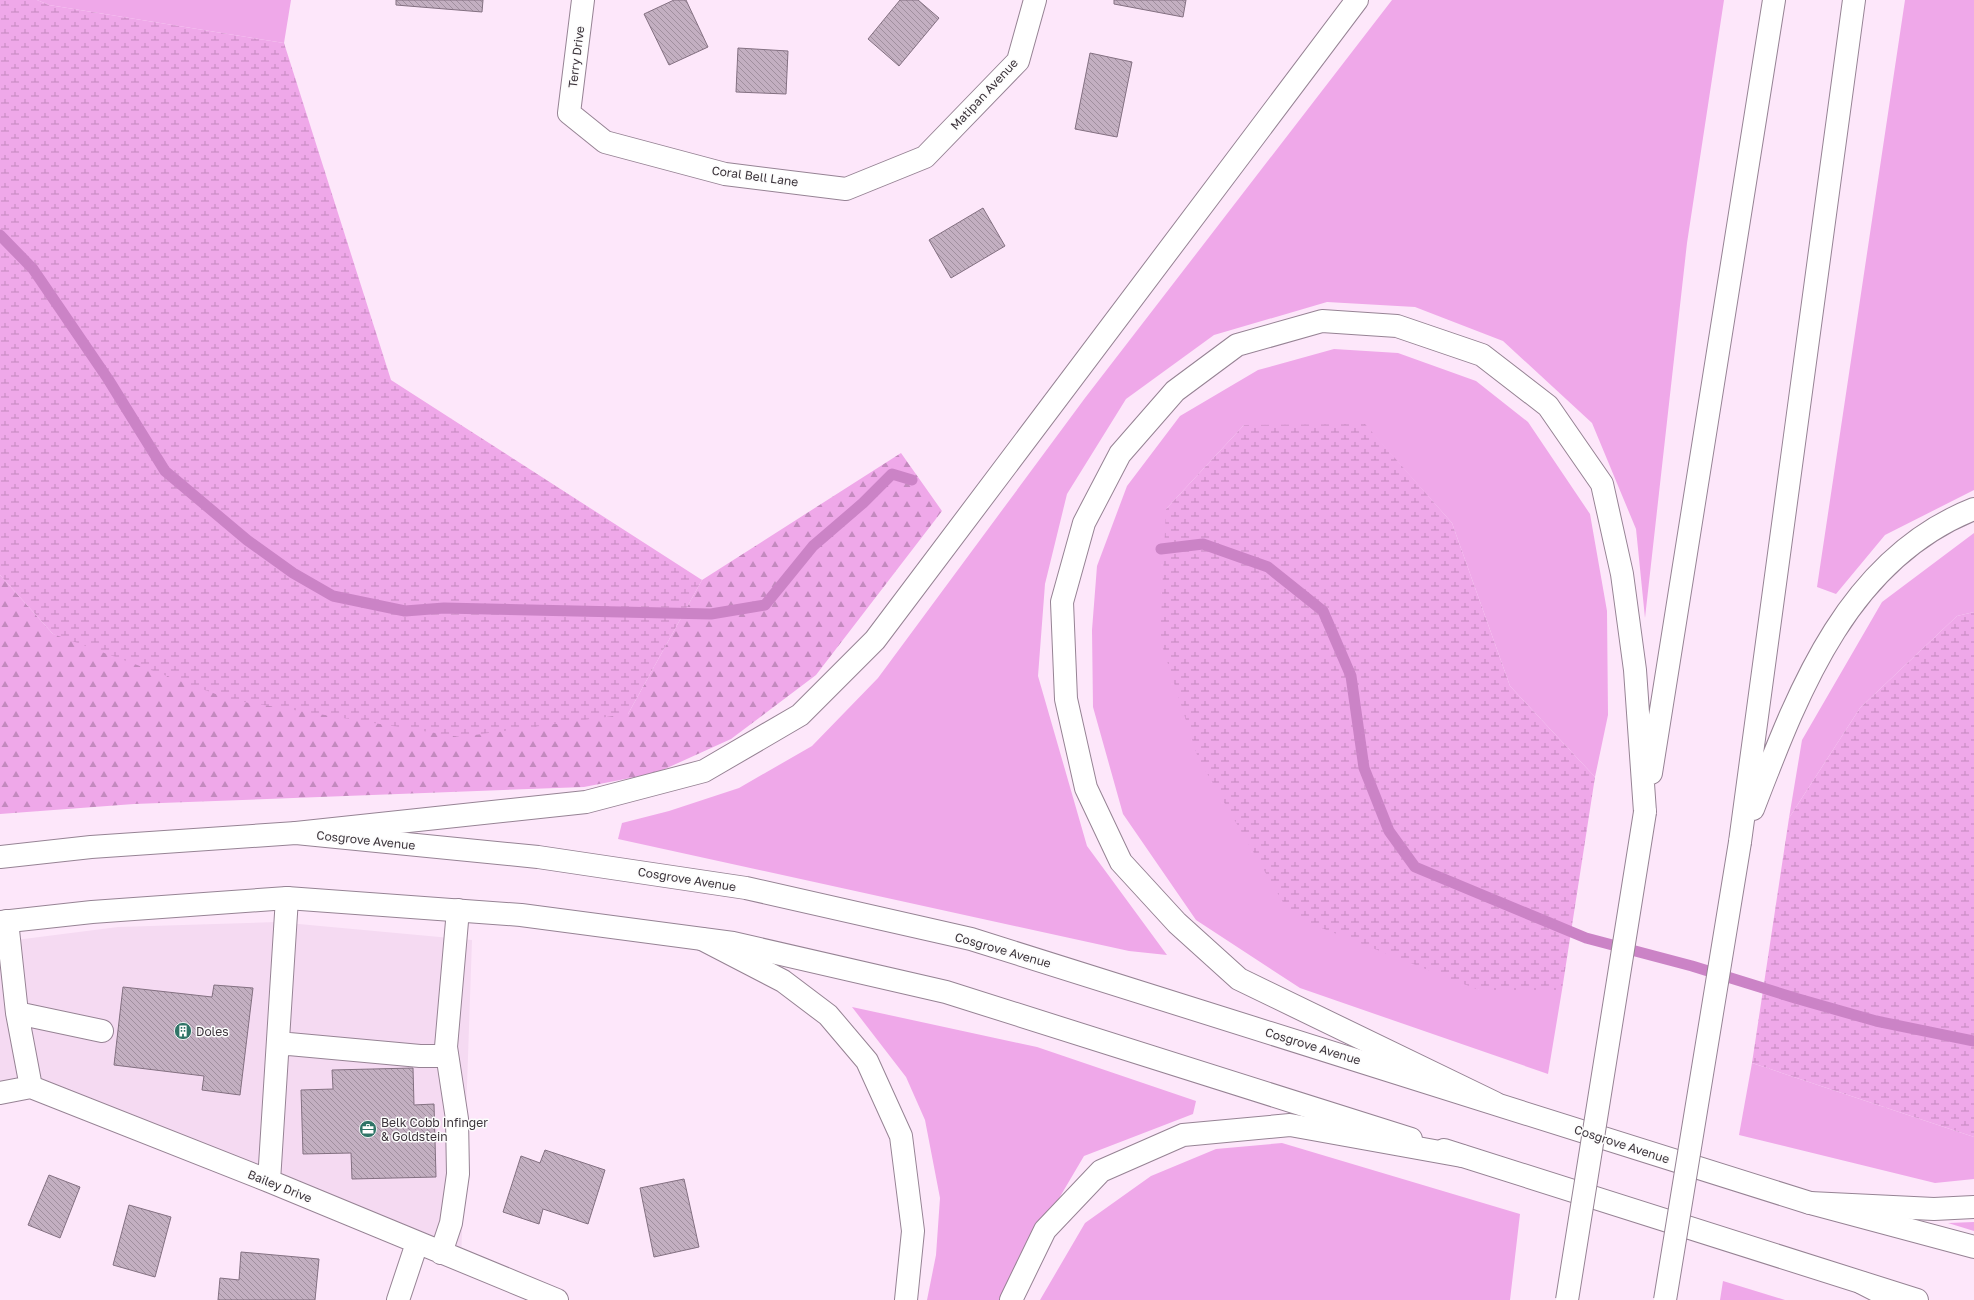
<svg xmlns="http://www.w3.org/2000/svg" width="1974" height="1300" font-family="'Golos Text',sans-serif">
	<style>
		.built { fill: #f5daf2 }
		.grass { fill: #efa8e9 }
		.forest { fill: url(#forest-firs) }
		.wetland { fill: url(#wetland-marsh) }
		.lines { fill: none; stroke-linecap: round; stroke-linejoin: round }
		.stream { stroke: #cb83c6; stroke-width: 11 }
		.building { fill: url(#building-back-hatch); stroke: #837081 }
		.minor-casing { stroke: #968394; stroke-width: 24 }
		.major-casing { stroke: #968394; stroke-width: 24 }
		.highway-casing { stroke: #968394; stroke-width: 24 }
		.minor { stroke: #fff; stroke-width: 22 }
		.major { stroke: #fff; stroke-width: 22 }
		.highway { stroke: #fff; stroke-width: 22 }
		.highway-bridge-casing { stroke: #968394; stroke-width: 24; stroke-linecap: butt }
		.highway-bridge { stroke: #fff; stroke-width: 22 }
		.labels { text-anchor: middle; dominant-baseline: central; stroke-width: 3; stroke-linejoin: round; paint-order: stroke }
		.street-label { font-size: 12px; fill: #3b333a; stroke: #fcfcfc }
		.poi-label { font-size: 12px; fill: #3b333a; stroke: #fcfcfc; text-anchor: start }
	</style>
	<defs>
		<pattern id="forest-firs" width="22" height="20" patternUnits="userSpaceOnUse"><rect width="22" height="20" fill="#efa8e9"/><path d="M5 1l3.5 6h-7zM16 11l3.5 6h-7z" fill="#c389be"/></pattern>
		<pattern id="wetland-marsh" width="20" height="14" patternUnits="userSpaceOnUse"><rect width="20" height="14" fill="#efa8e9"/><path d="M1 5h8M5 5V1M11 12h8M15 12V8" fill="none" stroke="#c389be"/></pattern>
		<pattern id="building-back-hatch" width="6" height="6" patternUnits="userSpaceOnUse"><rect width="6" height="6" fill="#c3afc1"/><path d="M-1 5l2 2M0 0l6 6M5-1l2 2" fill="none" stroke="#a08f9e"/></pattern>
	</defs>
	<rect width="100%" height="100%" fill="#fde7fa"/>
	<path class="built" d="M277 922 472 940 461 1261 31 1087 0 1093V942L118 927Z"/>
	<path class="grass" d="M37 0H291L284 43 49 5Z
		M1392 0H1724L1687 243 1645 618 1636 529 1592 423 1503 341 1415 307 1327 302 1214 335 1126 399 1067 494 1045 584 1038 676 1087 846 1167 955 1129 951 618 839 622 823 669 811 739 788 812 746 878 678 1085 398Z
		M1905 0H1974V490L1885 535 1836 594 1817 587Z
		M1334 349 1398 353 1476 381 1528 422 1590 514 1607 611 1608 715 1595 777 1510 686 1452 523 1365 425H1244L1166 509 1479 990H1562L1548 1074 1300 988 1196 920 1123 814 1093 707 1092 630 1097 566 1127 486 1180 416 1258 370Z
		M1974 533V612L1957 616 1860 708 1789 818 1802 740 1882 602Z
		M852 1007 1037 1047 1196 1101 1193 1114 1084 1156 999 1300H927L936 1255 940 1198 925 1120 906 1077Z
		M1752 1063 1974 1137V1179L1935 1183 1739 1135Z
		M1282 1143 1520 1214 1510 1300H1040L1085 1223 1151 1176 1216 1149Z
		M1974 1222V1231L1948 1223Z
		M1723 1281 1785 1300H1720Z"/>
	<path class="forest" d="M901 453 942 511 816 675 731 739 656 773 584 787 134 804 0 814V575L53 634 628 714 702 580Z"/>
	<path class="wetland" d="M0 0H37L49 5 284 43 391 380 702 580 628 714 460 737 232 700 53 634 0 575Z
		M1365 424 1452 523 1510 686 1595 777 1562 990H1479L1291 916 1198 758 1160 639 1166 509 1244 425Z
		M1974 612V1137L1752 1063 1789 818 1860 708 1957 616Z"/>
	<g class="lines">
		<path class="stream" d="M0 235 33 269 108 379 165 471 247 540 293 573 333 596 405 611 444 608 711 614 765 605 813 546 863 503 892 474 912 480
			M1161 549 1203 544 1268 567 1323 611 1351 676 1364 768 1389 831 1415 867 1586 938 1692 966 1795 998 1876 1021 1974 1041"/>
	</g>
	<path class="building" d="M396 0H483L482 12 396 5Z
		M674 0H686L708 47 669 65 644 14Z
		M900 0H918L939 18 899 66 868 39Z
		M1114 0H1186L1183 17 1114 4Z
		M738 48 788 51 786 94 736 92Z
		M1090 53 1132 62 1117 137 1075 129Z
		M983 208 1005 246 951 278 929 240Z
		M214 985 253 988 240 1095 202 1090 204 1076 114 1065 123 987 212 997Z
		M413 1068 414 1105 434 1104 436 1177 352 1179 351 1153 303 1154 301 1090 333 1089 332 1070Z
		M545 1150 605 1170 588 1224 543 1209 539 1224 503 1212 521 1156 540 1163Z
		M49 1175 80 1187 60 1238 28 1225Z
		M684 1179 699 1247 654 1257 640 1188Z
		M129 1205 171 1217 155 1277 113 1265Z
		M241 1252 319 1259 315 1300H218L220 1278 239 1280Z"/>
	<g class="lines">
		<defs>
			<path id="minor" d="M583 0 569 113 605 142 725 174 846 189 925 157 1018 61 1035 0
				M7 921 17 1013 31 1087
				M17 1013 102 1031
				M278 1043 420 1056H447
				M0 1093 31 1087 269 1181 557 1300
				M269 1181 287 898
				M441 1253 451 1223 458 1174 457 1119 446 1047 458 910
				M398 1300 417 1243"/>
			<path id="major" d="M0 857 91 847 296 833 538 857 746 888 971 939 1810 1203 1974 1247
				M0 922 92 912 287 898 521 915 733 943 946 992 1411 1139
				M1444 1150 1917 1300"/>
			<path id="highway" d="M1651 773 1774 0
				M1753 809C1798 692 1847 559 1974 509
				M296 833 586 802 704 771 800 715 875 640 1357 0
				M1740 842 1854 0
				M702 939 783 981 828 1015 867 1061 901 1136 913 1231 906 1300
				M1495 1103 1239 979 1177 923 1121 862 1086 788 1066 699 1062 602 1084 523 1120 454 1175 391 1237 345 1322 321 1397 326 1482 355 1548 406 1602 484 1622 574 1635 670 1645 812
				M1810 1203 1934 1209 1974 1207
				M1862 1283 1895 1300
				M1011 1300 1045 1230 1101 1171 1183 1135 1290 1125 1462 1156"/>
		</defs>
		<use href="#minor" class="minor-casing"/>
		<use href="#major" class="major-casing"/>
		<use href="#highway" class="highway-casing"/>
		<use href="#minor" class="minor"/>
		<use href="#major" class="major"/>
		<use href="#highway" class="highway"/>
		<defs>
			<path id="highway-bridge" d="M1567 1300 1645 812
				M1665 1300 1740 842"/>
		</defs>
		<use href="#highway-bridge" class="highway-bridge-casing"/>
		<use href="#highway-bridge" class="highway-bridge"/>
	</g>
	<defs>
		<symbol id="building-disc" viewBox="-11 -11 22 22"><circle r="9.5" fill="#2f7467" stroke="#fcfcfc"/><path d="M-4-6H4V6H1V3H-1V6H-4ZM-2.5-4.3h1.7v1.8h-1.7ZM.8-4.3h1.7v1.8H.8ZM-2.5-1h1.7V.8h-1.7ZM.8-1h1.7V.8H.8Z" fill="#fff"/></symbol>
		<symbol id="office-disc" viewBox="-11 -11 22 22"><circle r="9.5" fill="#2f7467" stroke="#fcfcfc"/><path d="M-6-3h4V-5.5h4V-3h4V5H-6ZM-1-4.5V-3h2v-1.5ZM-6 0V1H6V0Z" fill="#fff"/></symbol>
	</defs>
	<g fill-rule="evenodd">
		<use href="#building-disc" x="173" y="1021" width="20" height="20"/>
		<use href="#office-disc" x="358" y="1119" width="20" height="20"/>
	</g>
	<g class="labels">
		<g class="street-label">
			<text transform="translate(576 57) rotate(-83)">Terry Drive</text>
			<text transform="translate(984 94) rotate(-47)">Matipan Avenue</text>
			<text transform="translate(755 176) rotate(8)">Coral Bell Lane</text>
			<text transform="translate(366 840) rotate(6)">Cosgrove Avenue</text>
			<text transform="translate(687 879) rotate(9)">Cosgrove Avenue</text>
			<text transform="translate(1003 950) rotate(16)">Cosgrove Avenue</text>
			<text transform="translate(1313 1046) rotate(17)">Cosgrove Avenue</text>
			<text transform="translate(1622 1144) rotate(18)">Cosgrove Avenue</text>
			<text transform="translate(280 1186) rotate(22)">Bailey Drive</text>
		</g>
		<g class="poi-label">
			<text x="196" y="1031">Doles</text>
			<text x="381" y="1122">Belk Cobb Infinger<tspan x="381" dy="14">&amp; Goldstein</tspan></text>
		</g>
	</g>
</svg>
